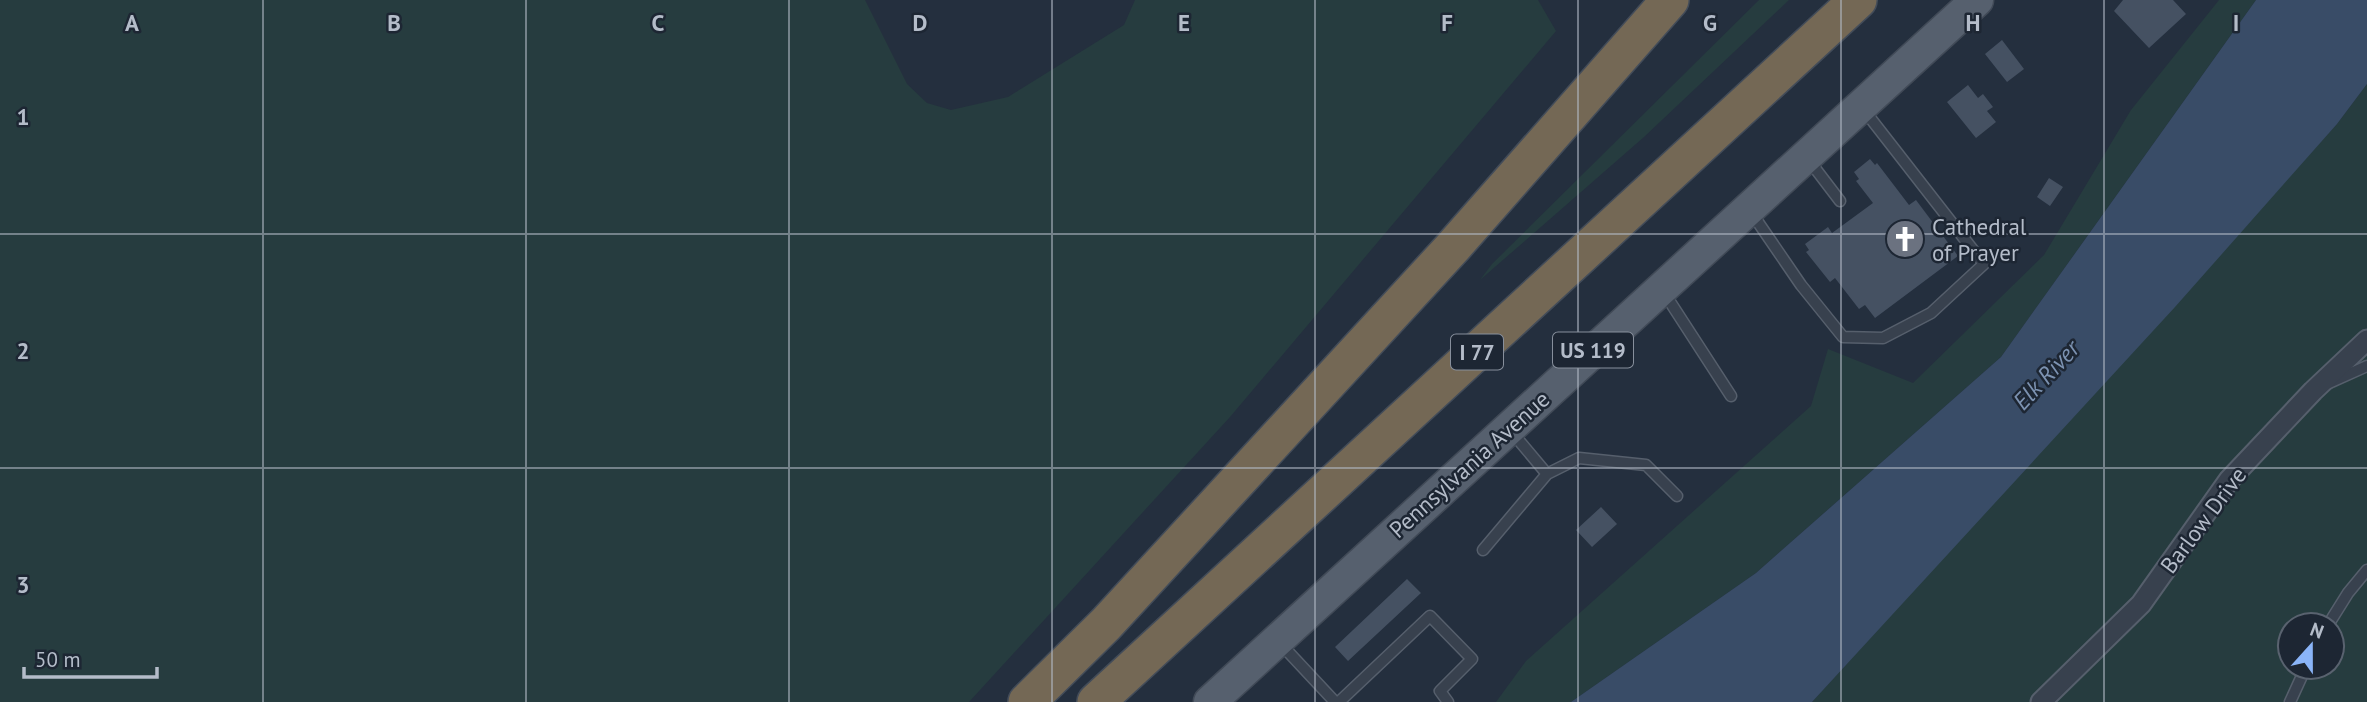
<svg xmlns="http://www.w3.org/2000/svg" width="2367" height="702" font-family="'PT Sans',sans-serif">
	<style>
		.green { fill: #263c3f; fill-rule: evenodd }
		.water { fill: #394c67 }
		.building { fill: #455162 }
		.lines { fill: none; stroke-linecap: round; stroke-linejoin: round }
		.service-casing { stroke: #565f6c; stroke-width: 13 }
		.minor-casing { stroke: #565f6c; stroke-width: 23 }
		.primary-casing { stroke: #414a57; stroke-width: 35 }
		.motorway-casing { stroke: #434c59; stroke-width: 40 }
		.service { stroke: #38414e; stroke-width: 10 }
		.minor { stroke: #38414e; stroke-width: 19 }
		.primary { stroke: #56606e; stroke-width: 32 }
		.motorway { stroke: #746855; stroke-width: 37 }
		.grid { fill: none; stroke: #b4bcc9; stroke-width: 2; stroke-opacity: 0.55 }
		.labels { text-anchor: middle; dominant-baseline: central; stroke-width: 5; stroke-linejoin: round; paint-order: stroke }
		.shield { fill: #1d2633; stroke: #878f9c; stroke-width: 2 }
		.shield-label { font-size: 21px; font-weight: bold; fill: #b4bcc9 }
		.poi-label { font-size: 23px; fill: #b4bcc9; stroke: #1d2633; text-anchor: start }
		.street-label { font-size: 23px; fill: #b4bcc9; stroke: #1d2633 }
		.water-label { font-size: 24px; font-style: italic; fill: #7c92b1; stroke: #1d2633 }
		.grid-label { font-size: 23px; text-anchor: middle; font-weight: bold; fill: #b4bcc9; stroke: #1d2633; stroke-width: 5; stroke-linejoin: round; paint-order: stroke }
	</style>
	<rect width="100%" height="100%" fill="#242f3e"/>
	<path class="green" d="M0 0H865L907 84 927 103 951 110 1008 97 1124 25 1135 0H1538L1556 31 1230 417 969 702H0Z
		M1759 0H1789L1644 137 1480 280 1492 264Z
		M2219 0H2256L2001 357 1756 573 1571 702H1496L1526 661 1811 406 1828 349 1913 383 2044 255 2131 110Z
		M2367 84V702H1812L2337 124ZM2290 625H2332V667H2290Z"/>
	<path class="water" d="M2256 0H2367V84L2337 124 2175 307 1812 702H1571L1756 573 2001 357Z"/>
	<path class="building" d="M2123 0H2173L2186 14 2149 48 2114 11Z
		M2002 40 2024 69 2007 82 1985 54Z
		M1968 85 1978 98 1983 94 1993 107 1987 111 1996 122 1976 138 1947 102Z
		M1870 159 1875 165 1877 163 1909 205 1916 200 1958 256 1875 318 1865 305 1859 309 1835 278 1830 282 1806 252 1809 250 1805 244 1828 227 1832 233 1873 203 1856 181 1859 179 1854 172Z
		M2049 178 2063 187 2050 206 2037 197Z
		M1601 507 1617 524 1592 547 1576 530Z
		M1407 579 1421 593 1348 661 1335 647Z"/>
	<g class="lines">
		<defs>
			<path id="service" d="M1808 159 1840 201
				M1751 212 1801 285 1843 337 1883 338 1931 313 1984 264 1864 110
				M1663 291 1731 396
				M2329 383 2367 366
				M1547 474 1579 458 1646 465 1677 496
				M1483 550 1547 474 1511 431
				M2328 625 2348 593 2367 570
				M1279 642 1335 702
				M1339 702 1430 616 1472 659 1440 691 1448 702
				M2290 702 2306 667"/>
			<path id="minor" d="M2041 702 2141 604 2229 480 2313 391 2367 340"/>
			<path id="primary" d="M1210 702 1977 0"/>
			<path id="motorway" d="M1027 702 1106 624 1453 247 1670 0
				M1096 702 1858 0"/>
		</defs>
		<use href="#service" class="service-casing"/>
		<use href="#minor" class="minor-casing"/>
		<use href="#primary" class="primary-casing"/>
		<use href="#motorway" class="motorway-casing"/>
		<use href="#service" class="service"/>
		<use href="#minor" class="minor"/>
		<use href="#primary" class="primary"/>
		<use href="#motorway" class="motorway"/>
	</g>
	<path class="grid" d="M263 0V702M526 0V702M789 0V702M1052 0V702M1315 0V702M1578 0V702M1841 0V702M2104 0V702M0 234H2367M0 468H2367"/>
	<defs>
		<symbol id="church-disc" viewBox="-11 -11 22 22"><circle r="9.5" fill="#6b7280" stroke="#1d2633"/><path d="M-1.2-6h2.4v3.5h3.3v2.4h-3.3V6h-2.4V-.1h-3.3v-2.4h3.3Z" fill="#fff"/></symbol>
	</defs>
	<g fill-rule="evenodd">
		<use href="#church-disc" x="1883" y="217" width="44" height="44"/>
	</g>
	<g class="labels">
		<g class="shield">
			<rect x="1553" y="332.5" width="80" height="35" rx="5"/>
			<rect x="1451" y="334.5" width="52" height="35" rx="5"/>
		</g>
		<g class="shield-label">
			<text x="1593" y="350">US 119</text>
			<text x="1477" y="352">I 77</text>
		</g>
		<g class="poi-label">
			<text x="1932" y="226">Cathedral<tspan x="1932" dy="26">of Prayer</tspan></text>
		</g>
		<g class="street-label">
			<text transform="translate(1469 464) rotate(-42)">Pennsylvania Avenue</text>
			<text transform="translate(2203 520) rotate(-53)">Barlow Drive</text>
		</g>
		<g class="water-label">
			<text transform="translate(2046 375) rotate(-47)">Elk River</text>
		</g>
	</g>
	<g class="grid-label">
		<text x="132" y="31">A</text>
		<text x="394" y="31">B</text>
		<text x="658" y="31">C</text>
		<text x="920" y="31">D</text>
		<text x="1184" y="31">E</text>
		<text x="1447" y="31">F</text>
		<text x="1710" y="31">G</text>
		<text x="1973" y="31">H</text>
		<text x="2236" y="31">I</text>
		<text x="23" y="125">1</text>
		<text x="23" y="359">2</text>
		<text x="23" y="593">3</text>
	</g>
	<g transform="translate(2311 646) rotate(21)"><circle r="33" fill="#1d2633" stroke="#59626f" stroke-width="2"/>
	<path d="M0-5L12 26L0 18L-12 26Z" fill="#8ab4f8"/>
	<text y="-10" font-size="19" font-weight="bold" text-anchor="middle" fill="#b4bcc9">N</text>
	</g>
	<path d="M24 667v10h133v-10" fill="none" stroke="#b4bcc9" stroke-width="3.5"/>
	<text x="35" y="667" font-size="21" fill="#b4bcc9" stroke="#1d2633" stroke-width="5" paint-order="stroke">50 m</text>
</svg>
